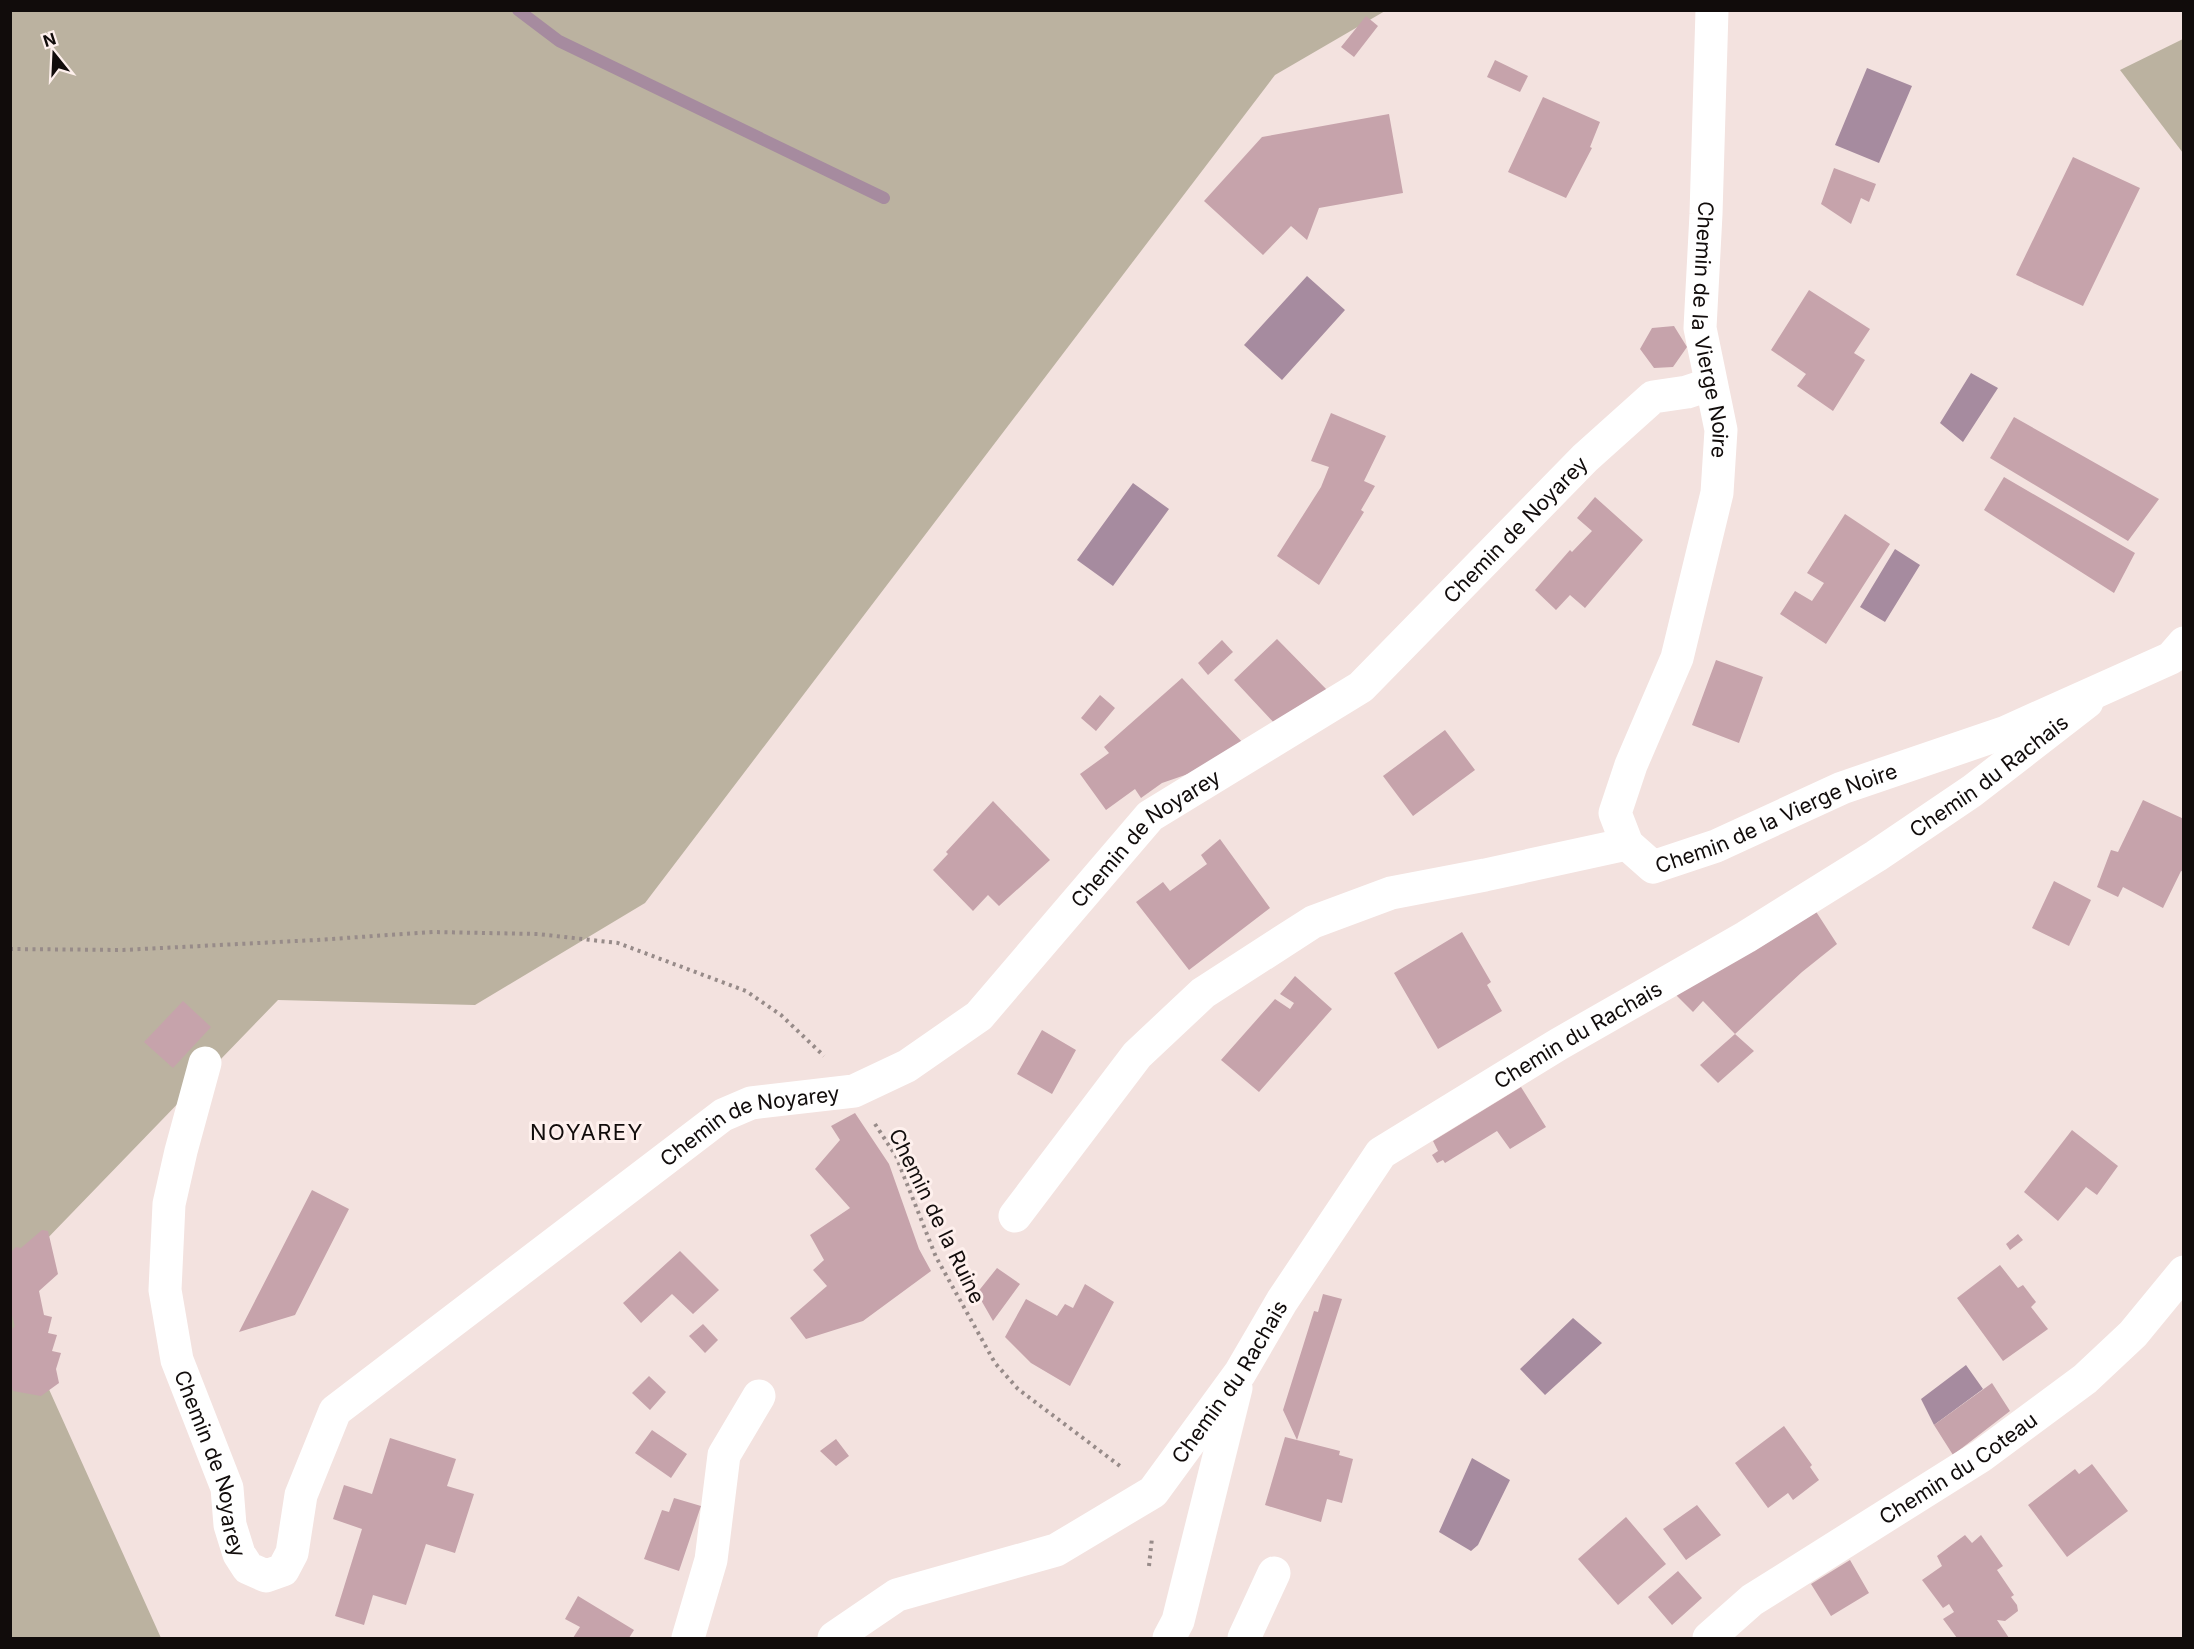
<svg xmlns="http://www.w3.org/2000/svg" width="2194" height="1649" font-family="Inter,sans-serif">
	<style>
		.green { fill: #bbb2a0 }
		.water { fill: #a68b9f }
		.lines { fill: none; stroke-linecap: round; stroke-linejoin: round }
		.stream { stroke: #a68b9f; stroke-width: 12 }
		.building { fill: #c6a3ab }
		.path { stroke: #978b89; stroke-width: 4; stroke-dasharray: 3 4.5; stroke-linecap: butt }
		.minor { stroke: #fff; stroke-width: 33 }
		.tertiary { stroke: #fff; stroke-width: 33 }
		.labels { text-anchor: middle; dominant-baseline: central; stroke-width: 6; stroke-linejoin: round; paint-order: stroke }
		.street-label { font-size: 21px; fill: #110c0b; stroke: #fef0ed }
		.neighbourhood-label { font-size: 22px; letter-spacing: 1.5px; fill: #110c0b; stroke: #fef0ed }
	</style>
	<rect width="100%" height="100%" fill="#f3e2df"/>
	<path class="green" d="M11 11H1385L1275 75 645 903 475 1005 278 1000 11 1276Z
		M2183 39V153L2120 70Z
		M11 1305 161 1638H11Z"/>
	<path class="water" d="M1867 68 1912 86 1879 163 1835 145Z
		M1307 276 1345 310 1282 380 1244 345Z
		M1971 373 1998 388 1963 442 1940 423Z
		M1133 483 1169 509 1113 586 1077 560Z
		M1895 549 1920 565 1885 622 1860 607Z
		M1573 1318 1602 1343 1545 1395 1520 1369Z
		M1966 1365 1983 1389 1934 1425 1921 1399Z
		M1472 1458 1510 1480 1478 1545 1471 1551 1439 1532Z"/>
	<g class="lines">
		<path class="stream" d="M518 10 559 41 884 198"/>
	</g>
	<path class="building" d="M1366 16 1378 26 1354 57 1341 47Z
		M1495 60 1528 76 1520 92 1487 77Z
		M1543 97 1600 122 1590 147 1592 148 1566 198 1508 172Z
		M1389 114 1403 193 1319 208 1307 240 1291 226 1263 255 1204 201 1262 137Z
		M2073 157 2140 188 2083 306 2016 275Z
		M1834 168 1876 184 1869 202 1861 198 1851 224 1821 204Z
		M1809 290 1870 329 1854 353 1865 360 1833 411 1797 386 1806 374 1771 350Z
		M1674 326 1687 347 1673 367 1654 368 1640 349 1652 328Z
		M1331 413 1386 436 1364 481 1375 486 1361 510 1364 512 1319 585 1277 556 1321 487 1329 467 1311 461Z
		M2014 417 2159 499 2128 541 1990 458Z
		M2004 477 2135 553 2114 593 1984 510Z
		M1595 497 1643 540 1585 608 1570 595 1556 610 1535 590 1570 550 1572 552 1592 531 1577 518Z
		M1845 514 1890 544 1826 644 1780 614 1795 591 1812 601 1824 583 1807 573Z
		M1277 639 1329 692 1277 726 1234 680Z
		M1222 640 1233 652 1208 675 1198 663Z
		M1716 660 1763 677 1739 743 1692 725Z
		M1182 678 1245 745 1191 773 1162 783 1141 798 1135 789 1106 810 1080 774 1109 753 1104 747Z
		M1100 695 1115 708 1096 731 1081 718Z
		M1445 730 1475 770 1413 816 1383 776Z
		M2143 800 2184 819V872L2181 871 2163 908 2123 887 2118 897 2097 887 2111 850 2118 852Z
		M993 801 1050 860 999 906 988 895 973 911 933 870 948 854 946 852Z
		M1220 839 1270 908 1189 970 1136 902 1163 882 1170 891 1207 864 1201 855Z
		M2054 881 2091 900 2069 946 2032 928Z
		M1815 910 1837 944 1802 972 1735 1034 1703 1001 1693 1012 1674 993Z
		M1462 932 1491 982 1487 985 1502 1011 1438 1049 1394 973Z
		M1295 976 1332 1009 1259 1092 1221 1060 1275 999 1290 1009 1294 1003 1280 994Z
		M183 1001 211 1027 173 1068 144 1042Z
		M1042 1030 1076 1050 1052 1094 1017 1074Z
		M1735 1034 1754 1051 1718 1083 1700 1065Z
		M1521 1087 1546 1127 1510 1149 1497 1131 1445 1163 1443 1160 1437 1163 1432 1155 1438 1151 1433 1141Z
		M855 1113 889 1164 919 1249 931 1271 863 1321 806 1339 790 1318 827 1286 813 1270 824 1260 810 1235 850 1208 815 1169 840 1140 831 1126Z
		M2072 1130 2118 1166 2097 1195 2086 1187 2058 1221 2024 1192Z
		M312 1190 349 1209 295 1315 239 1332Z
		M42 1230 48 1231 58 1274 39 1291 44 1315 52 1317 48 1333 57 1335 52 1351 61 1353 56 1369 59 1383 41 1396 13 1391 10 1377V1331L15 1326 10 1308V1253L16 1247 21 1248Z
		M2018 1234 2023 1240 2010 1250 2006 1244Z
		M680 1251 719 1290 693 1314 672 1294 641 1323 623 1303Z
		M2000 1265 2018 1288 2023 1285 2036 1302 2031 1307 2048 1329 2003 1361 1957 1298Z
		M997 1268 1020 1284 993 1321 977 1293Z
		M1085 1284 1114 1302 1070 1386 1031 1363 1005 1337 1026 1299 1057 1316 1065 1304 1073 1308Z
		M1323 1294 1342 1299 1297 1440 1283 1410 1314 1311 1318 1312Z
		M703 1324 718 1340 705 1353 689 1336Z
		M649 1376 666 1392 650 1410 632 1393Z
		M1992 1383 2010 1411 1953 1455 1934 1425Z
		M1784 1426 1812 1465 1810 1467 1819 1480 1793 1500 1788 1493 1768 1508 1735 1463Z
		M652 1430 687 1454 671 1478 635 1453Z
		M1285 1437 1340 1451 1339 1455 1353 1459 1342 1503 1327 1499 1321 1522 1265 1505Z
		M390 1438 456 1459 447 1486 474 1494 455 1553 426 1544 406 1605 373 1595 364 1625 335 1616 362 1529 333 1519 344 1485 372 1494Z
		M836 1439 849 1456 836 1466 820 1451Z
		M2092 1464 2128 1511 2067 1557 2028 1505 2075 1469 2079 1474Z
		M674 1498 701 1506 679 1571 644 1559 662 1510 669 1512Z
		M1697 1505 1721 1535 1686 1560 1663 1529Z
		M1626 1517 1666 1564 1618 1605 1578 1559Z
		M1965 1535 1972 1543 1981 1535 2003 1566 1997 1570 2014 1595 2011 1597 2017 1605 2018 1611 2005 1621 1997 1620 2009 1638H1957L1943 1619 1954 1612 1949 1604 1943 1608 1922 1580 1942 1566 1937 1556Z
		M1850 1560 1869 1593 1831 1616 1811 1584Z
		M1678 1571 1702 1598 1672 1625 1648 1597Z
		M578 1596 634 1630 629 1638H573L580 1627 565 1619Z"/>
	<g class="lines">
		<path class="path" d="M10 949 123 950 316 940 433 932 538 934 618 943 746 991 781 1015 824 1056
			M875 1124 896 1156 936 1257 995 1363 1018 1389 1120 1466
			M1149 1566 1152 1538"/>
		<g class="minor">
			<path id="s1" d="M205 1063 181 1151 169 1204 165 1290 177 1360 227 1488 230 1525 239 1554 248 1568 266 1576 283 1570 292 1553 301 1495 335 1411 723 1115 751 1103 854 1091 907 1066 979 1016 1150 816 1361 687 1585 458 1653 397 1687 392 1711 384"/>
			<path d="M1015 1216 1137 1055 1203 993 1313 922 1391 893 1485 875 1627 844"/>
			<path d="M688 1638 711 1560 724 1455 759 1396"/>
			<path id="s2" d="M834 1638 897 1595 1056 1550 1153 1492 1240 1373 1282 1301 1381 1153 1559 1044 1746 937 1876 856 1972 791 2087 702"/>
			<path d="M1169 1638 1178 1621 1236 1388"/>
			<path d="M1244 1638 1274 1573"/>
			<path id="s3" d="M1709 1638 1752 1600 1981 1456 2085 1379 2133 1334 2184 1272"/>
		</g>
		<path class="tertiary" id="s4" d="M1712 10 1706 214 1700 328 1721 430 1717 493 1677 658 1631 765 1615 813 1627 844 1653 867 1716 846 1842 788 2006 732 2171 658 2184 643"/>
	</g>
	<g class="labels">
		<g class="street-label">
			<text stroke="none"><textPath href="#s4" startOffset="321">Chemin de la Vierge Noire</textPath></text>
			<text stroke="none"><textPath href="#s1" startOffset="2230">Chemin de Noyarey</textPath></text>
			<text stroke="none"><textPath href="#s2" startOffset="1479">Chemin du Rachais</textPath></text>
			<text stroke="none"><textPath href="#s4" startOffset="1023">Chemin de la Vierge Noire</textPath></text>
			<text stroke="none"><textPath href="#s1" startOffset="1744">Chemin de Noyarey</textPath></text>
			<text stroke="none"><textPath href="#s2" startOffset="993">Chemin du Rachais</textPath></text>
			<text stroke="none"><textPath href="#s1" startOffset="1240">Chemin de Noyarey</textPath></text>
			<text transform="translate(937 1216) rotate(64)">Chemin de la Ruine</text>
			<text stroke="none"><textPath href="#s2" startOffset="489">Chemin du Rachais</textPath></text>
			<text stroke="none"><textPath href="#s1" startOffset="412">Chemin de Noyarey</textPath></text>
			<text stroke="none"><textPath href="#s3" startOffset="302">Chemin du Coteau</textPath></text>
		</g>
		<g class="neighbourhood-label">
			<text x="587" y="1132">NOYAREY</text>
		</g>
	</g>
	<rect width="2194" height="1649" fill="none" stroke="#110c0b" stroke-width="24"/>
	<g transform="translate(54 54) rotate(342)" stroke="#fef0ed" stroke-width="4.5" paint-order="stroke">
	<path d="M0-4.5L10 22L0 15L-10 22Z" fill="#110c0b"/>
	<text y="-9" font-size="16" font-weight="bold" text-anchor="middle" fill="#110c0b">N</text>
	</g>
</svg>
